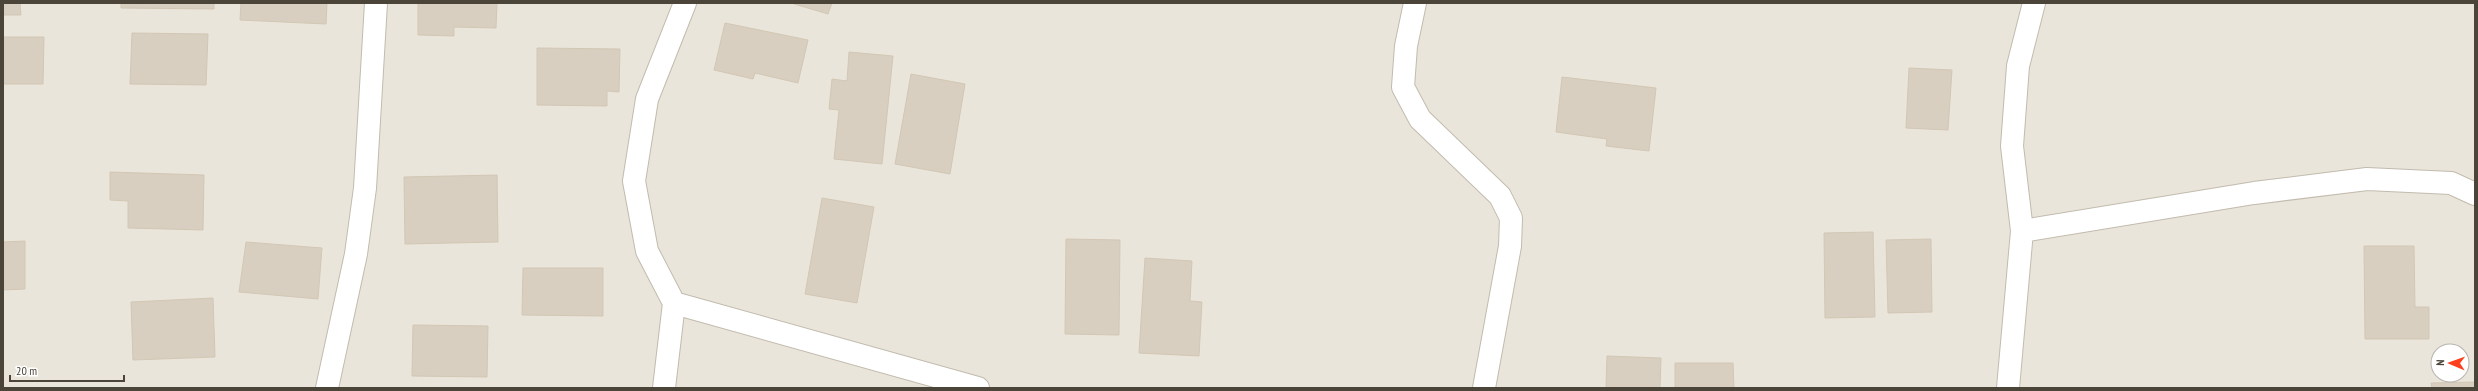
<svg xmlns="http://www.w3.org/2000/svg" width="2478" height="391" font-family="'PT Sans Narrow',sans-serif">
	<style>
		.residential { fill: #eae5da; fill-rule: evenodd }
		.building { fill: #d8cfc1; stroke: #d3c7b4 }
		.lines { fill: none; stroke-linecap: round; stroke-linejoin: round }
		.minor-casing { stroke: #c2bbae; stroke-width: 24 }
		.minor { stroke: #fff; stroke-width: 22 }
	</style>
	<rect width="100%" height="100%" fill="#f6f3ec"/>
	<path class="residential" d="M3 3H2475V388H3ZM2438 351H2462V375H2438Z"/>
	<path class="building" d="M3 3H20L21 15H3Z
		M121 3H214V9L121 8Z
		M241 3H327L326 24 240 20Z
		M418 3H497L496 28 454 27V36L418 35Z
		M791 3H832L828 14Z
		M725 23 808 40 798 83 755 73 753 79 714 70Z
		M132 33 208 34 206 85 130 84Z
		M3 37H44L43 84H3Z
		M537 48 620 49 619 92 607 91V106L537 105Z
		M849 52 893 56 882 164 834 159 839 110 829 109 832 79 847 81Z
		M1909 68 1952 70 1948 130 1906 128Z
		M911 74 965 84 950 174 895 164Z
		M1562 77 1656 88 1649 151 1606 146 1607 139 1556 132Z
		M110 172 204 175 203 230 128 228V201L110 200Z
		M497 175 498 242 405 244 404 177Z
		M822 198 874 207 857 303 805 294Z
		M1873 232 1875 317 1825 318 1824 233Z
		M1066 239 1120 240 1119 335 1065 334Z
		M1931 239 1932 312 1888 313 1886 240Z
		M25 241V289L3 290V242Z
		M246 242 322 248 318 299 239 292Z
		M2364 246H2414L2415 307H2429V339H2365Z
		M1145 258 1192 261 1190 301 1202 302 1199 356 1139 353Z
		M523 268H603V316L522 315Z
		M213 298 215 357 133 360 131 302Z
		M413 325 488 326 487 377 412 376Z
		M1607 356 1661 358 1660 388H1606Z
		M1675 363H1733L1734 388H1675Z
		M2475 382V388H2432L2431 383Z"/>
	<g class="lines">
		<defs>
			<path id="minor" d="M1415 3 1406 46 1403 87 1420 119 1500 196 1511 218 1510 246 1484 388
				M2022 231 2254 193 2367 179 2451 183 2475 194
				M674 303 978 388
				M327 388 356 254 365 188 376 3
				M664 388 674 303 647 251 634 181 647 99 685 3
				M2008 388 2022 231 2012 146 2018 66 2034 3"/>
		</defs>
		<use href="#minor" class="minor-casing"/>
		<use href="#minor" class="minor"/>
	</g>
	<rect width="2478" height="391" fill="none" stroke="#4b4439" stroke-width="8"/>
	<g transform="translate(2450 363) rotate(272)"><circle r="19" fill="#ffffff" stroke="#b7b4b0"/>
	<path d="M0-3L7 15L0 10L-7 15Z" fill="#fc3f1d"/>
	<text y="-6" font-size="11" font-weight="bold" text-anchor="middle" fill="#4b4439">N</text>
	</g>
	<path d="M10 375v6h114v-6" fill="none" stroke="#4b4439" stroke-width="2"/>
	<text x="16" y="375" font-size="12" fill="#4b4439" stroke="#ffffff" stroke-width="3" paint-order="stroke">20 m</text>
</svg>
